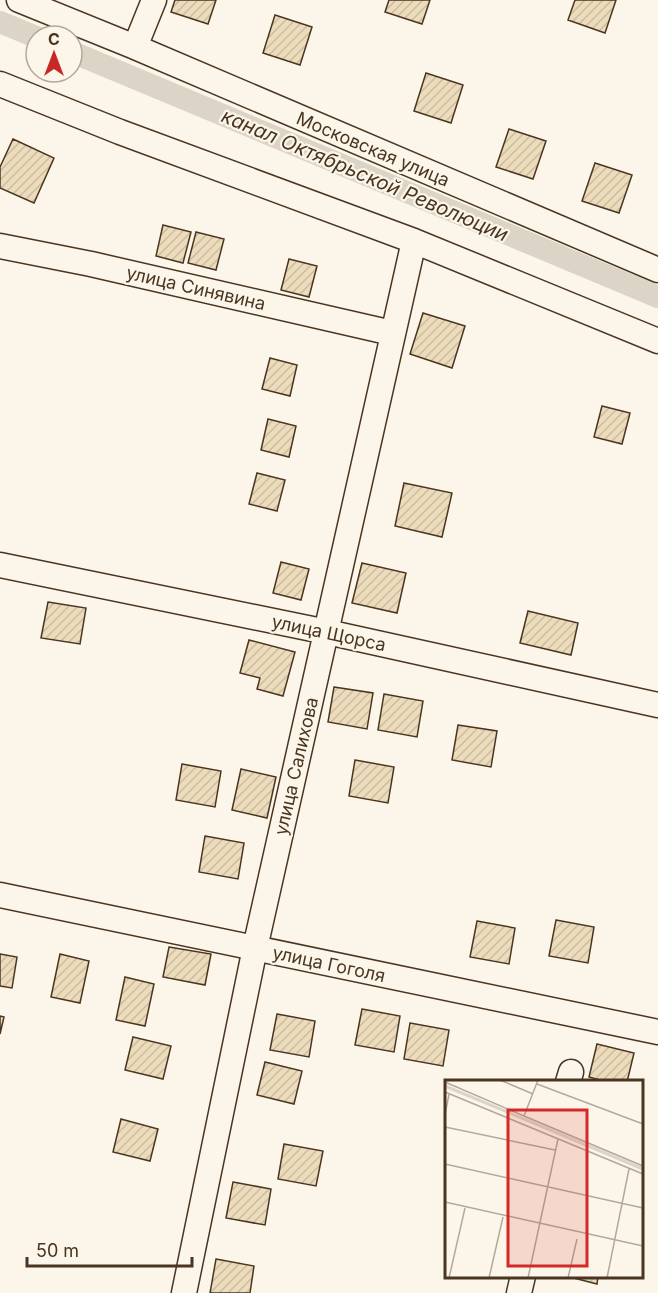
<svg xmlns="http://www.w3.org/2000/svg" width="658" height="1293" font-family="Inter,sans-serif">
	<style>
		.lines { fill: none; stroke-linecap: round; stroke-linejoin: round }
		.canal { stroke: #dcd4c6; stroke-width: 22 }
		.building { fill: url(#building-hatch); stroke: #4a3520; stroke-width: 1.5 }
		.minor-casing { stroke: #4a3520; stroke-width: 27 }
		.minor { stroke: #fbf6e9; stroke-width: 24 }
		.labels { text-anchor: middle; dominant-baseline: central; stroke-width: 4.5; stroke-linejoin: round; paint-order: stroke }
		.street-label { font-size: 18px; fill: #4a3520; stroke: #fbf6e9 }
		.water-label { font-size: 20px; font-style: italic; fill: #4a3520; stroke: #fbf6e9 }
		.inset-river { fill: none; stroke: #dcd4c6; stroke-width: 3 }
		.inset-road { fill: none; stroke: #b4a999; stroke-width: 1.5 }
		.view { fill: #d62828; fill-opacity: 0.15; stroke: #d62828; stroke-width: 3 }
		.inset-edge { fill: none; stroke: #4a3520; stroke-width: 3 }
	</style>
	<defs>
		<pattern id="building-hatch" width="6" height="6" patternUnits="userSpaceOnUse" patternTransform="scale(1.5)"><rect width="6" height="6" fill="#ecdcbc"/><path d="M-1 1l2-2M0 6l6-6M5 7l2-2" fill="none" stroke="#ccbda1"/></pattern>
	</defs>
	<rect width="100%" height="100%" fill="#fbf6e9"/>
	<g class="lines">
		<path class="canal" d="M0 22 36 37
			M72 52 658 297"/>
	</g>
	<path class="building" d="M175 0H216L208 24 171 12Z
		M389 0H430L422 24 385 12Z
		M575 0H616L605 33 568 20Z
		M275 15 312 27 300 65 263 53Z
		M426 73 463 85 451 123 414 111Z
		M509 129 546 141 533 179 496 167Z
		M13 139 54 158 34 203 0 188V167Z
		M595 163 632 175 619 213 582 201Z
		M163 225 191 232 183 263 156 256Z
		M196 232 224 239 216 270 188 263Z
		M289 259 317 266 309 297 281 290Z
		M423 313 465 326 452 368 410 354Z
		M270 358 297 365 290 396 262 389Z
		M602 406 630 413 622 444 594 437Z
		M268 419 296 426 289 457 261 450Z
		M257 473 285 480 277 511 249 504Z
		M404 483 452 493 442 537 395 526Z
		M281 562 309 569 301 600 273 593Z
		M362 563 406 573 397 613 352 603Z
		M48 602 86 608 80 644 41 638Z
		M528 611 578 623 571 655 520 643Z
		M249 640 295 652 283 696 257 689 260 678 240 673Z
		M334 687 373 693 367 729 328 722Z
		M384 694 423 701 417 737 378 730Z
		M458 725 497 731 491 767 452 760Z
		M355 760 394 767 388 803 349 796Z
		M182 764 221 771 215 807 176 800Z
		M241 769 276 777 267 818 232 810Z
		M205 836 244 843 238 879 199 872Z
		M556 920 594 927 588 963 549 956Z
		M477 921 515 928 509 964 470 957Z
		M169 947 211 954 205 985 163 977Z
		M0 954 17 957 12 988 0 986Z
		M60 954 89 961 80 1003 51 997Z
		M125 977 154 984 145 1026 116 1020Z
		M362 1009 400 1016 394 1052 355 1045Z
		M277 1014 315 1021 309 1057 270 1050Z
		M0 1016 4 1017 0 1034Z
		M410 1023 449 1030 443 1066 404 1059Z
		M133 1037 171 1046 163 1079 125 1070Z
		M597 1044 634 1053 627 1082H607L589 1077Z
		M265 1062 302 1071 294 1104 257 1095Z
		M121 1119 158 1129 150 1161 113 1152Z
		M284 1144 323 1151 316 1186 278 1179Z
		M233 1182 271 1189 265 1225 226 1218Z
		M216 1259 254 1266 250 1293H210Z
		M566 1276H598L597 1284Z"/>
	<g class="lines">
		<defs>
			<path id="minor" d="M19 0 135 47
				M154 0 135 47 658 270
				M0 84 120 132 414 241 658 341
				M0 246 91 264 392 333
				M0 565 327 632 658 705
				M0 895 658 1032
				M568 1082 571 1072
				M184 1293 255 948 414 241
				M519 1293 523 1276"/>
		</defs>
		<use href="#minor" class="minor-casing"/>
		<use href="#minor" class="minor"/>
	</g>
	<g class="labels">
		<g class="street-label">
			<text transform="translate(373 149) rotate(23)">Московская улица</text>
			<text transform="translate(196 288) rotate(13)">улица Синявина</text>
			<text transform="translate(329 633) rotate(12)">улица Щорса</text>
			<text transform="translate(296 766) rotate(-77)">улица Салихова</text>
			<text transform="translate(329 964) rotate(12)">улица Гоголя</text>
		</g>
		<g class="water-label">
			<text transform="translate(365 175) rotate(23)">канал Октябрьской Революции</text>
		</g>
	</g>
	<g transform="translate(445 1080)">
		<rect width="198" height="198" fill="#fbf6e9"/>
		<path class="inset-river" d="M0 6 198 89"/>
		<path class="inset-road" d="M55 0 88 14M93 0 79 36 198 86M0 2 79 36M92 4 198 44M0 12 198 94M0 35 4 14M0 47 110 70M0 84 198 128M0 122 198 166M4 198 20 128M44 198 58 137M83 198 113 59M123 198 132 159M162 198 184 89"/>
		<path class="view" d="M63 30H142V186H63Z"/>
		<rect width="198" height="198" class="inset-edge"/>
	</g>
	<g transform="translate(54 54)"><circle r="28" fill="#fbf6e9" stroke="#b4a999" stroke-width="1.5"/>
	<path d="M0-4.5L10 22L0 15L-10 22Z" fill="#c62828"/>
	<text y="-9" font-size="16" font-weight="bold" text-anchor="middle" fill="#4a3520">С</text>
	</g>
	<path d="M27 1257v9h165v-9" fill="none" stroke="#4a3520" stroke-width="3"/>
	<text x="36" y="1257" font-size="18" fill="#4a3520" stroke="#fbf6e9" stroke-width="4.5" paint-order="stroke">50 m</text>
</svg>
